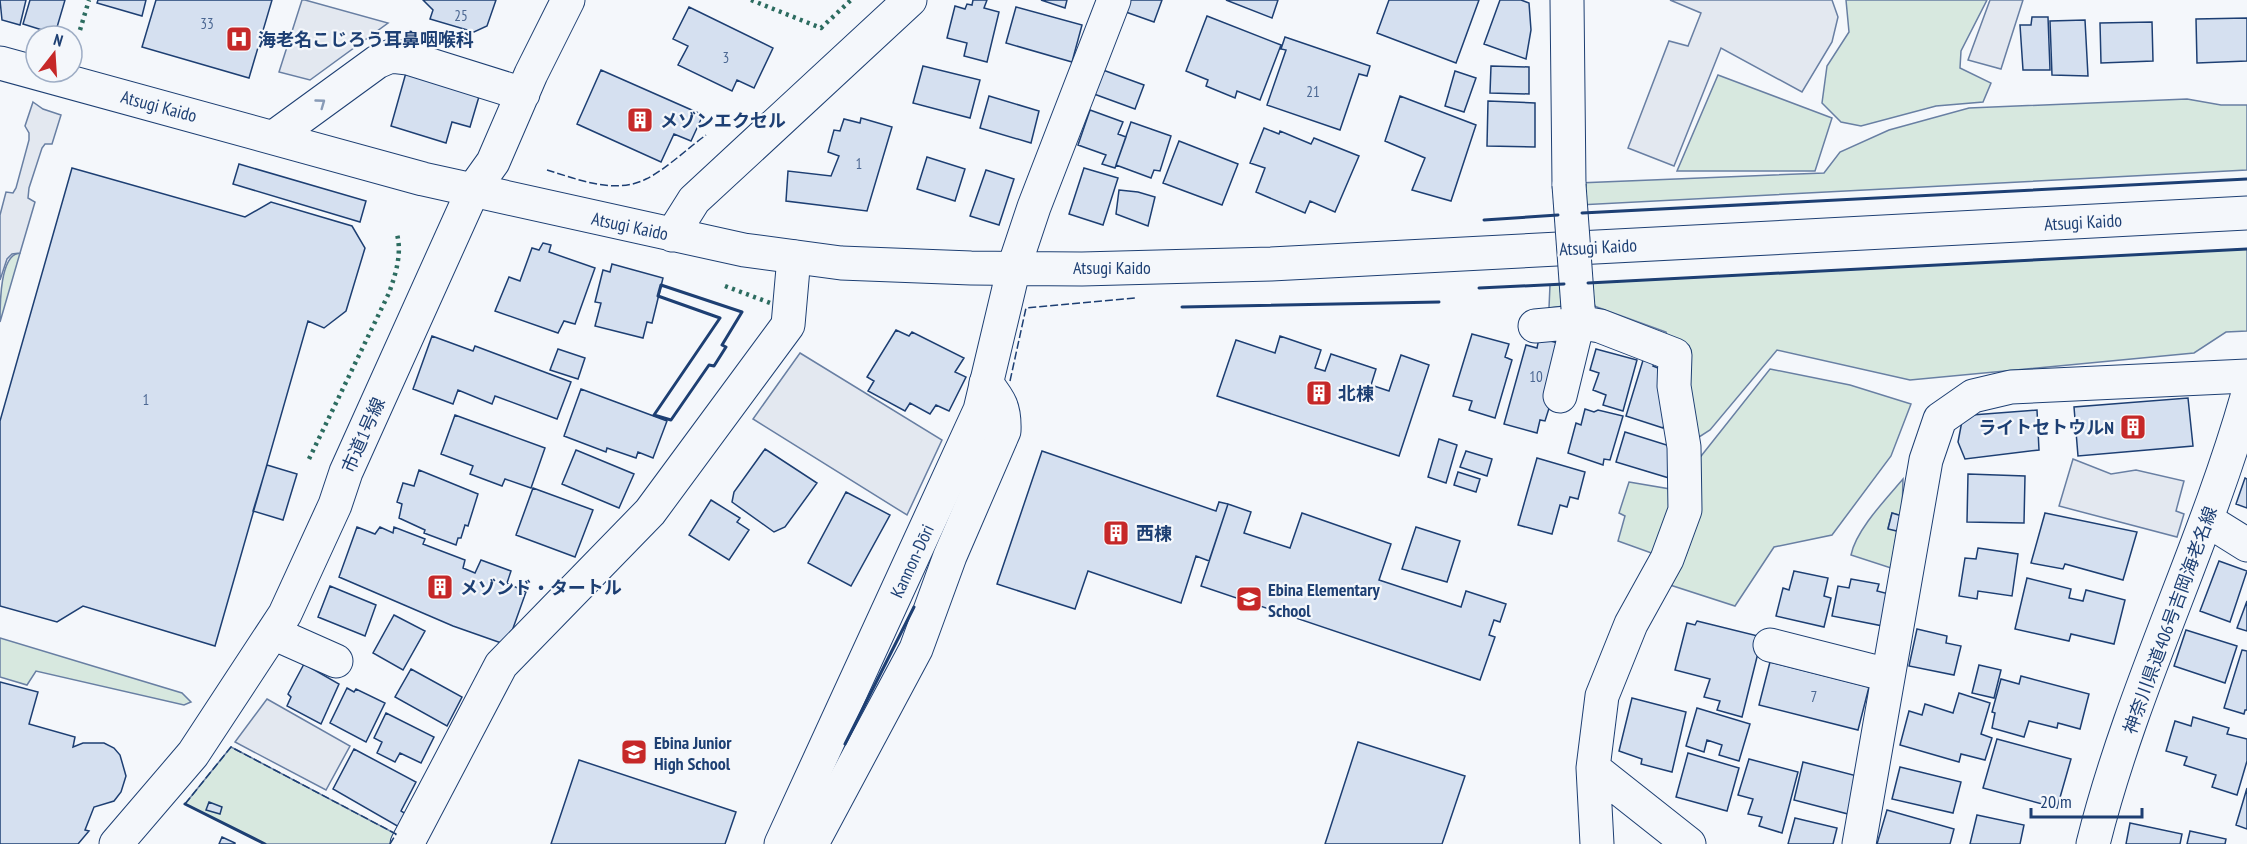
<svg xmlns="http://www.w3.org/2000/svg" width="2247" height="844" font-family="'PT Sans Narrow','Noto Sans JP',sans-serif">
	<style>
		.green { fill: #d7e8df; stroke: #687fa3; stroke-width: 1.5 }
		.parking { fill: #e3e8f0; stroke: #687fa3; stroke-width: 1.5 }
		.building { fill: #d5e0f0; stroke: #1d3f73; stroke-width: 1.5 }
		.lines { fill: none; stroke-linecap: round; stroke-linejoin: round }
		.minor-casing { stroke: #1d3f73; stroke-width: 35 }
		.major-casing { stroke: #1d3f73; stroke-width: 35 }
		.minor { stroke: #f4f7fb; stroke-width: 33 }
		.major { stroke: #f4f7fb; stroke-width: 33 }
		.minor-bridge-casing { stroke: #1d3f73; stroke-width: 35; stroke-linecap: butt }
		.minor-bridge { stroke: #f4f7fb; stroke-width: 33 }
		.hedge { stroke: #2c6c60; stroke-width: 4.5; stroke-dasharray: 3 4.5; stroke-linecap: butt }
		.fence { stroke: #1d3f73; stroke-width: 1.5; stroke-dasharray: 8 3; stroke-linecap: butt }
		.wall { stroke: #1d3f73; stroke-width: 3 }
		.oneway { stroke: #889bb7 }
		.labels { text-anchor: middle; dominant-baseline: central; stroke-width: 4.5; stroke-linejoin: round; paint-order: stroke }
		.number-label { font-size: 15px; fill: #4b6792 }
		.poi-label { font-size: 18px; font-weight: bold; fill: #1d3f73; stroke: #f4f7fb; text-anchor: start }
		.street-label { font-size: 18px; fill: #1d3f73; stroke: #f4f7fb }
	</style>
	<rect width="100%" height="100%" fill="#f4f7fb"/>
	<path class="green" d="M1846 0H1987L1961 51 1960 68 1991 83 1983 102 1936 106 1861 126 1841 122 1822 103 1827 66 1849 32Z
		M1718 75 1832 118 1815 171H1677Z
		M2187 99 2221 105H2247V170L1579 205 1578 183 1824 173 1840 152 1889 130 1969 108Z
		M2247 249V331L2226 332 2194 353 1910 380 1777 350 1710 430 1696 439 1666 332 1586 303 1549 308 1550 285Z
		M20 253 0 322C0 303 0 254 20 253Z
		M1770 369 1850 385 1911 404 1891 456 1832 535 1774 547 1735 606 1667 584 1686 555 1701 512 1694 465Z
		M1903 479 1902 516 1892 513 1888 528 1897 531 1891 568 1851 555C1856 530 1886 499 1903 479Z
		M1629 482 1670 489 1671 506 1657 555 1618 541 1625 516 1619 513Z
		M0 638 182 693 191 702 184 705 36 671 27 685 0 677Z
		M231 747 396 834 390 844H265L185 804Z"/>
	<path class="parking" d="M302 0H305L388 23 310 80 279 72Z
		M1670 0H1832L1838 17 1832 42 1802 92 1721 48 1674 166 1628 148 1669 41 1688 46 1701 13Z
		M1990 0H2023L2001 69 1968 60Z
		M33 102 43 109 61 115 52 144H45L42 148 29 188 28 198 35 202 20 253 12 254 7 259 0 280V215L6 192 13 193 16 188 29 140V133L25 126Z
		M800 353 942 440 907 515 753 419Z
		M2073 459 2111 474 2136 470 2184 481 2176 511 2184 514 2177 537 2059 506Z
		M267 699 350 746 326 790 235 742Z"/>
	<path class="building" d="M0 0H26L20 25 2 20Z
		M30 0H65L55 34 23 24Z
		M98 0H146L142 16 97 3Z
		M156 0H272L249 78 142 47Z
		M423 0H496L487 26 474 32 430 19 433 10Z
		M973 0H987L984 8 999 12 987 62 964 56 967 43 947 38 955 6 965 9 967 4 972 5Z
		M1041 0H1067L1065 8Z
		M1127 0H1162L1154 22 1123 11Z
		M1226 0H1278L1272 18Z
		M1389 0H1479L1456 63 1377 33Z
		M1500 0H1521L1529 3 1531 30 1526 59 1484 44Z
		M689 7 773 48 754 88 737 80 732 91 678 65 688 46 673 39Z
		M1016 7 1082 25 1072 62 1006 43Z
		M1207 16 1281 45 1260 100 1237 91 1235 98 1206 86 1208 80 1186 71Z
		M2032 17H2048L2050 70H2023L2020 25H2031Z
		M2247 18V61L2197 63 2196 19Z
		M2085 20 2088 76 2052 75 2050 21Z
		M2152 22 2153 61 2101 63 2100 23Z
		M1285 37 1370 66 1367 76 1359 74 1340 130 1267 105 1286 50 1281 49Z
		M409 62 483 83 470 127 452 122 446 143 391 126Z
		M923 66 980 80 970 118 913 103Z
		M1491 66 1529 67V94L1490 93Z
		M601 70 703 115 691 141 674 134 661 162 577 124Z
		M1103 70 1144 85 1135 109 1094 94Z
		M1455 71 1476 78 1464 112 1445 106Z
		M989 96 1039 111 1031 143 980 128Z
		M1400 96 1476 125 1451 201 1412 190 1425 158 1385 141Z
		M1488 101 1535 103V147L1487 146Z
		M1090 110 1123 122 1118 134 1126 137 1115 168 1102 164 1106 155 1078 145Z
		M861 118 892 127 867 211 786 201 788 171 831 176 839 156 828 152 834 130 840 131 844 119 860 123Z
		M1131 122 1171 136 1160 171 1154 170 1151 178 1116 165Z
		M1264 128 1279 134 1280 131 1311 144 1314 138 1359 156 1335 212 1310 201 1305 213 1256 192 1265 168 1250 163Z
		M1179 141 1238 164 1222 205 1163 183Z
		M927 157 965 169 955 201 917 189Z
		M239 164 366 201 360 222 233 184Z
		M72 168 245 217 271 202 352 226 365 248 346 311 324 328 308 321 215 646 83 606 57 622 0 606V421Z
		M1084 168 1118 178 1103 225 1069 214Z
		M986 170 1014 179 999 225 970 216Z
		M1119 190 1138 192 1155 197 1148 226 1116 214Z
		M543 243 551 245 549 252 595 268 575 324 564 321 558 333 495 311 509 277 520 281 532 248 539 250Z
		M612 264 663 278 652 323 647 322 643 338 595 326 601 303 595 302 603 270 610 272Z
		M896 330 909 336 912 332 964 358 955 372 966 377 949 411 936 405 930 414 910 403 905 411 868 391 874 381 867 377Z
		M1472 334 1509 344 1505 357 1512 360 1495 418 1469 410 1472 401 1453 396Z
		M432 336 473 351 475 346 571 382 557 419 495 396 492 404 458 390 453 404 413 389Z
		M1280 336 1321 350 1315 368 1325 371 1331 354 1376 369 1371 385 1389 391 1401 355 1429 365 1399 456 1217 396 1236 340 1275 353Z
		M1539 338 1558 343 1551 402 1545 421 1540 420 1537 433 1504 424 1526 345 1537 348Z
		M558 349 585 358 578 379 550 370Z
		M1596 349 1637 360 1623 411 1603 405 1606 395 1593 390 1599 373 1590 370Z
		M1644 357 1655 361 1653 366 1663 370 1670 407 1663 428 1626 416Z
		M581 389 667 421 653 458 638 452 636 458 607 448 606 452 564 436Z
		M2188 398 2193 446 2078 456 2074 407Z
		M1585 409 1594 412 1598 410 1623 416 1610 460 1604 459 1603 465 1568 453 1576 423 1581 425Z
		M2037 410 2039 450 1965 459 1958 442 1962 421 1972 415Z
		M455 415 545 448 531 488 505 479 502 486 470 474 473 466 441 454Z
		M1625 432 1673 447 1668 468 1672 470 1669 478 1616 462Z
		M1439 439 1457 445 1446 483 1428 477Z
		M765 449 817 483 785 527 774 532 732 502 734 492Z
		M576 450 634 474 619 508 562 484Z
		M1042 451 1216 511 1219 502 1228 504 1209 561 1196 556 1181 603 1088 571 1075 609 997 584Z
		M1466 451 1492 459 1487 476 1460 467Z
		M1537 458 1585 472 1578 499 1570 497 1567 507 1560 505 1552 534 1518 525Z
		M267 465 297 474 283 520 253 511Z
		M419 470 478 494 468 526 465 525 461 538H458L456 545 424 533 425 530 399 518 402 504 397 502 403 483 414 486Z
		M1458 472 1480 479 1476 492 1454 485Z
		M1968 474 2025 476 2024 523 1967 522Z
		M2245 478 2247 479V508L2236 504Z
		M533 488 593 510 575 557 516 535Z
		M846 492 890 515 851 586 808 563Z
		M711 500 740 518 737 522 749 530 729 560 689 535Z
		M1228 504 1251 512 1244 533 1290 548 1302 513 1391 544 1379 580 1461 607 1466 591 1506 604 1500 622 1494 620 1489 635 1495 637 1480 680 1201 586Z
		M1892 513 1902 516 1897 531 1888 529Z
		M2045 513 2137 532 2123 580 2065 564 2063 569 2031 563Z
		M357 527 375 534 380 527 393 533 394 527 425 539 423 544 465 560 463 568 475 573 481 560 511 571 507 583 526 592 507 645 453 626 339 577Z
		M1416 527 1460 541 1447 582 1402 569Z
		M1978 548 2018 554 2012 596 1978 591 1977 599 1959 596 1965 558 1976 559Z
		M2219 561 2247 571 2230 622 2200 611Z
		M1794 571 1828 578 1824 596 1831 598 1824 627 1776 616 1783 588 1789 590Z
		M2027 578 2071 589 2069 598 2083 601 2086 590 2125 600 2114 644 2071 634 2069 641 2015 629Z
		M1851 579 1879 584 1877 591 1889 594 1883 626 1832 616 1838 586 1849 588Z
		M330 586 376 605 365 636 318 617Z
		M2247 601V631L2237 628Z
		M394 615 425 631 403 670 373 653Z
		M1697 621 1762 637 1742 717 1717 710 1720 701 1704 697 1710 679 1675 670 1687 623 1695 625Z
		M1917 629 1947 636 1946 643 1961 646 1954 675 1909 666Z
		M2186 630 2237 646 2225 683 2174 666Z
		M2242 650 2247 651V710H2245L2244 714 2224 708Z
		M1770 662 1869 687 1858 730 1759 705Z
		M304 664 339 684 321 724 287 706 291 697 288 694Z
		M1979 665 2001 670 1994 698 1972 693Z
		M411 669 462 697 447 726 395 697Z
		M2021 676 2089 694 2080 729 2058 723 2057 728 2029 721 2024 737 1992 728 1995 713 1992 712 2001 679 2019 684Z
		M0 682 38 692 29 724 75 737 73 747 83 743H104L114 748 120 755 126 776 121 792 114 801 94 807 85 830 89 831 78 844H0Z
		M347 688 354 692 356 689 385 703 366 742 330 723Z
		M1959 693 1990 703 1981 734 1992 738 1985 760 1961 754 1959 762 1900 745 1909 711 1922 715 1925 704 1953 713Z
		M1632 698 1686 712 1672 772 1641 764 1642 759 1619 751Z
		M1697 708 1750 724 1739 761 1719 755 1722 745 1707 740 1704 752 1686 746Z
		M386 713 434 737 421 763 400 753 395 762 377 753 382 742 374 738Z
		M2193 717 2229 728 2227 734 2247 739V761L2237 795 2212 787 2216 775 2184 765 2187 757 2166 751 2175 721 2191 726Z
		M1997 739 2071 759 2057 808 1983 788Z
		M1358 742 1465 776 1442 844H1325Z
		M354 749 416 782 401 811 406 814 399 827 333 789Z
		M1688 753 1739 768 1727 811 1676 797Z
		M1749 759 1798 772 1782 833 1759 826 1762 817 1748 814 1753 799 1738 795Z
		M579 760 736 812 725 844H551Z
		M1803 762 1857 776 1848 814 1794 800Z
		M1900 767 1961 782 1953 813 1892 799Z
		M2247 788V829L2236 825Z
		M209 802 222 807 220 814 206 810Z
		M1887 810 1954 829 1950 844H1877Z
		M1977 815 2024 825 2020 844H1970Z
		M1795 818 1837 828 1833 844H1788Z
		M2130 823 2182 834 2180 844H2126Z
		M2190 831 2226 839 2225 844H2187Z
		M222 837 235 843V844H219Z"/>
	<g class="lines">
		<defs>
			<path id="minor" d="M1567 0 1569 185
				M274 137 377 62 391 56 408 58 523 94
				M1014 267 1034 207 1114 0
				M1578 308V322L1600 326 1675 355 1674 386 1684 447 1685 510 1667 559 1631 624 1602 696 1593 768 1597 844
				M1535 326 1578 322 1560 396
				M2207 520 2247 545
				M273 633 336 661
				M1770 645 1888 675
				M1593 768 1689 844
				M116 844 193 754 285 614 335 505 346 472 473 190 493 162 531 74 568 0
				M407 844 501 665 650 512 788 325 794 257
				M784 844 816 836 916 649 950 556 1004 431C1005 408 1000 401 986 383
				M1859 844 1926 460 1940 419 1973 396 2011 387 2247 376"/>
			<path id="major" d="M0 63 423 179 744 250 841 263 971 268 1082 269 1271 264 2247 213
				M672 235 694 200 910 0
				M781 844 980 410 1014 267
				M2093 844C2131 691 2204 548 2247 397"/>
		</defs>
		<use href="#minor" class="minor-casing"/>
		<use href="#major" class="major-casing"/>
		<use href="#minor" class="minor"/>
		<use href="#major" class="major"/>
		<defs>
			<path id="minor-bridge" d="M1569 185 1578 308"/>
		</defs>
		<use href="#minor-bridge" class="minor-bridge-casing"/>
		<use href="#minor-bridge" class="minor-bridge"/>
		<path class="hedge" d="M751 0 821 28 851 0
			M80 30 89 0
			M725 286 773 304
			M309 459 389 293C396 273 402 254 397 234"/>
		<path class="fence" d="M547 170C577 179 615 195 646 179 665 170 688 148 706 135
			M1010 381 1026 308 1135 298
			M185 804 231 747 396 834 390 844"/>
		<path class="wall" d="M1582 213 2247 179
			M1484 220 1558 215
			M1588 283 2247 249
			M661 285 742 312 722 345 726 347 714 366 709 365 671 420 654 415 720 318 658 296Z
			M1479 288 1564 284
			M1182 307 1439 302
			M845 744 914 607
			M185 804 265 844"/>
	</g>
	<defs><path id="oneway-chevron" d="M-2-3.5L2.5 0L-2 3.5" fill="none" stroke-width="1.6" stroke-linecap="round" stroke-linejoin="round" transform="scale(1.5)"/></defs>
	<use class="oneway" href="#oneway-chevron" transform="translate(321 103) rotate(-36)"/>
	<defs>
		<symbol id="hospital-square" viewBox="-11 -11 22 22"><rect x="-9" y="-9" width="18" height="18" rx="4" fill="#c62828" stroke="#f4f7fb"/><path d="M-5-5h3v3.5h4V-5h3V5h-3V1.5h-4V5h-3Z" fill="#fff"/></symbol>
		<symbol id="building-square" viewBox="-11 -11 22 22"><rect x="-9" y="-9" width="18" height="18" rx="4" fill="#c62828" stroke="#f4f7fb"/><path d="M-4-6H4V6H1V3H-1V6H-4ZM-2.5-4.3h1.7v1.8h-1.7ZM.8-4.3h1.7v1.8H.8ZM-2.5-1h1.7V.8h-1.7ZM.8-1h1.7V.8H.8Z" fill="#fff"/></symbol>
		<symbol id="school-square" viewBox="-11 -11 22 22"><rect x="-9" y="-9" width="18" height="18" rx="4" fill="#c62828" stroke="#f4f7fb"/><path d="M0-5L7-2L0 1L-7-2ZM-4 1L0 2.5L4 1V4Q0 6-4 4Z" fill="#fff"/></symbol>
	</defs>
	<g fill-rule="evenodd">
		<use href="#hospital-square" x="224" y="24" width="30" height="30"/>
		<use href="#building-square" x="625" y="105" width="30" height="30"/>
		<use href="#building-square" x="1304" y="378" width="30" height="30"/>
		<use href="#building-square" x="2118" y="412" width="30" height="30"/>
		<use href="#building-square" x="1101" y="518" width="30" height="30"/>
		<use href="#building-square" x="425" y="572" width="30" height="30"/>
		<use href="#school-square" x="1234" y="584" width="30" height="30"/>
		<use href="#school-square" x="619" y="737" width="30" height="30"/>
	</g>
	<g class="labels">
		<g class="number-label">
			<text x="461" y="15">25</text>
			<text x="207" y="23">33</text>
			<text x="726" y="57">3</text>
			<text x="1313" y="91">21</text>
			<text x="859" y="163">1</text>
			<text x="1536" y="376">10</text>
			<text x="146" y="399">1</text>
			<text x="1814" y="696">7</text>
		</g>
		<g class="poi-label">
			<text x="258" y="39">海老名こじろう耳鼻咽喉科</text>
			<text x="660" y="120">メゾンエクセル</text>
			<text x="1338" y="393">北棟</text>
			<text x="2114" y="427" text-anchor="end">ライトセトウルN</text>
			<text x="1136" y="533">西棟</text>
			<text x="460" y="587">メゾンド・タートル</text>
			<text x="1268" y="589">Ebina Elementary<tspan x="1268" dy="21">School</tspan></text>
			<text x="654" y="742">Ebina Junior<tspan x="654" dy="21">High School</tspan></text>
		</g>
		<g class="street-label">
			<text transform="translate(159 106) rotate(15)">Atsugi Kaido</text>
			<text transform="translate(2083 222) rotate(-3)">Atsugi Kaido</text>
			<text transform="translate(630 226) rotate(12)">Atsugi Kaido</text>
			<text transform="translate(1598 247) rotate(-3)">Atsugi Kaido</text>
			<text x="1112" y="267">Atsugi Kaido</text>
			<text transform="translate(363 435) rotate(-66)">市道1号線</text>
			<text transform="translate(912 561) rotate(-65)">Kannon-Dōri</text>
			<text transform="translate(2170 620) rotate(-70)">神奈川県道406号吉岡海老名線</text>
		</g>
	</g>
	<g transform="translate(54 54) rotate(17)"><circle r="28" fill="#f4f7fb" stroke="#9eadc5" stroke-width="1.5"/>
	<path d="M0-4.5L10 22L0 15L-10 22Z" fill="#c62828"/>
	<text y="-9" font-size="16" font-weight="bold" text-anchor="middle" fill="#1d3f73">N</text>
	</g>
	<path d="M2031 808v9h111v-9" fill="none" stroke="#1d3f73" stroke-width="3"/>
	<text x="2040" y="808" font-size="18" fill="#1d3f73" stroke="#f4f7fb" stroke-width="4.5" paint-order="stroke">20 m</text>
</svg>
